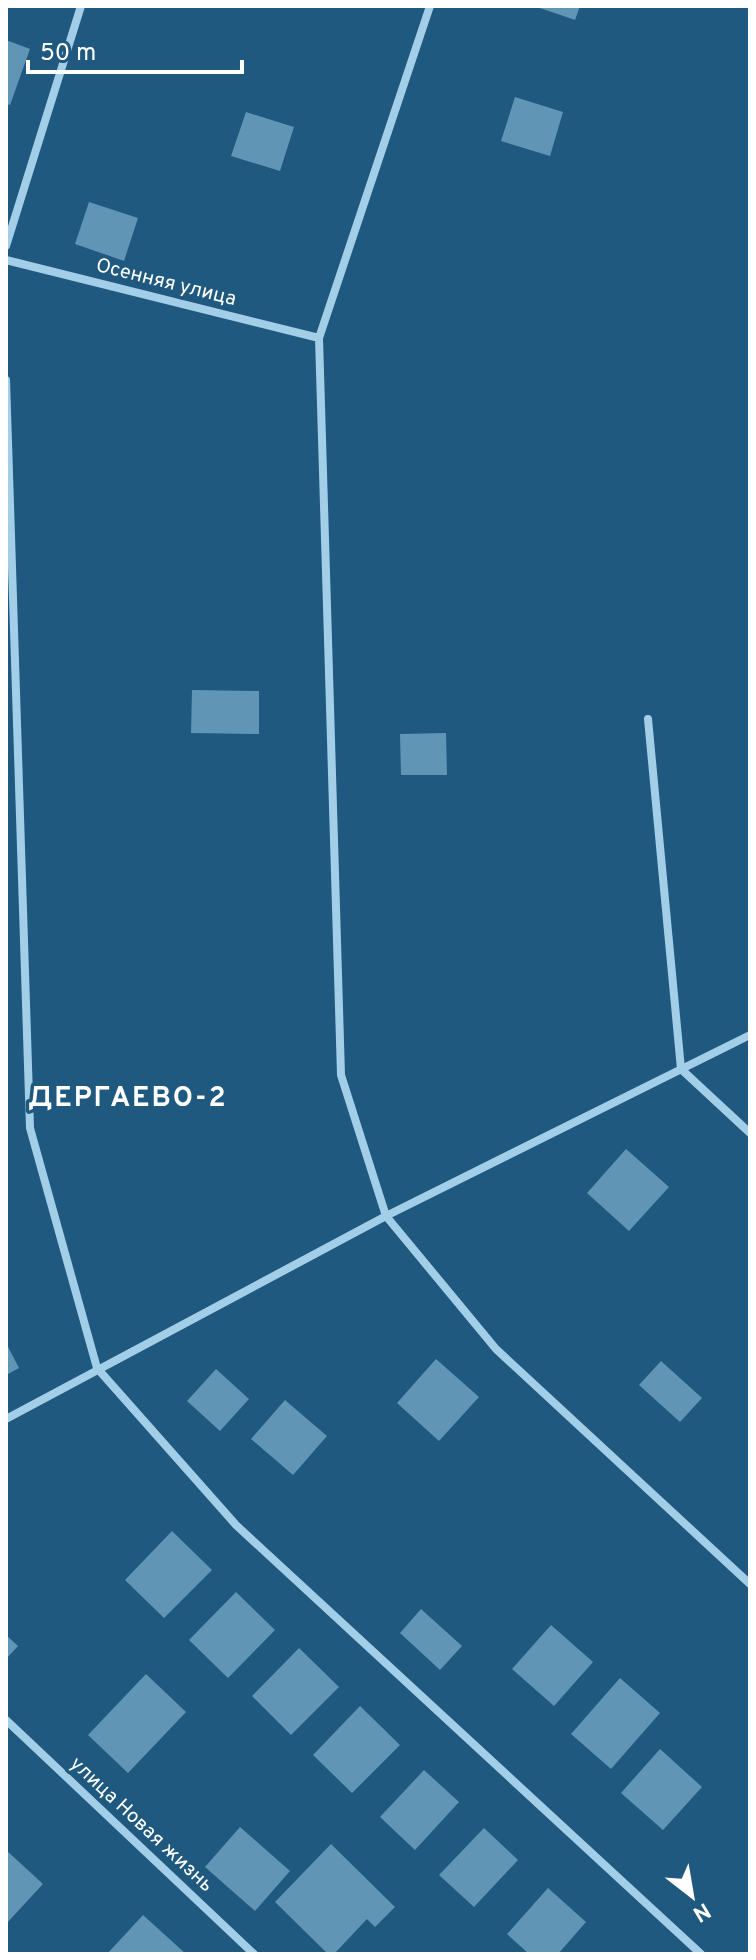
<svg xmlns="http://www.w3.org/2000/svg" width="756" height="1960" font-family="Overpass,sans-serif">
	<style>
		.building { fill: #6095b5 }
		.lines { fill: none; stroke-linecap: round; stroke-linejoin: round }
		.street { stroke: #a3cee8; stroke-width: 8 }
		.labels { text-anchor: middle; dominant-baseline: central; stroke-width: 7; stroke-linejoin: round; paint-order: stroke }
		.street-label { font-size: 20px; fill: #fff; stroke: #1f597f }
		.district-label { font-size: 28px; font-weight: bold; letter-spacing: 2px; fill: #fff; stroke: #1f597f }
	</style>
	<rect width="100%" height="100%" fill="#1f597f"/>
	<path class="building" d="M534 6H580L575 20Z
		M6 40 30 49 10 105 6 104Z
		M515 97 563 112 550 156 501 141Z
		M246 112 294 127 280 171 231 156Z
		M89 202 138 218 124 261 75 244Z
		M192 690 259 691V734L191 733Z
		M446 733 447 775H401L400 734Z
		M626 1149 669 1187 629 1231 587 1193Z
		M6 1343 19 1368 6 1375Z
		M436 1359 479 1397 439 1441 397 1403Z
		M661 1361 702 1398 680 1422 639 1385Z
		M216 1369 249 1399 220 1431 187 1401Z
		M285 1400 327 1436 293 1475 251 1439Z
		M172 1531 212 1570 164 1618 125 1580Z
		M236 1592 275 1630 228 1678 189 1640Z
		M421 1609 462 1646 440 1670 400 1633Z
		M551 1625 593 1662 554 1706 512 1669Z
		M6 1635 18 1646 6 1659Z
		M299 1648 339 1687 291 1735 252 1696Z
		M146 1674 186 1712 128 1773 88 1735Z
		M620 1678 660 1713 611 1769 571 1734Z
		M360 1706 400 1745 352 1793 313 1755Z
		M660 1749 702 1787 663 1830 621 1793Z
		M424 1770 459 1802 415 1850 380 1817Z
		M240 1827 290 1871 255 1911 205 1867Z
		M484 1828 518 1860 474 1907 439 1875Z
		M331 1844 395 1907 375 1927 367 1919 334 1954H328L275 1902Z
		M6 1850 43 1884 6 1924Z
		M548 1888 586 1922 558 1954H529L507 1934Z
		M143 1915 186 1954H107Z"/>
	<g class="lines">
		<path class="street" d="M430 6 319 338 341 1075 386 1216 496 1349 750 1584
			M6 246 81 6
			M6 260 319 338
			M6 380 30 1128 97 1368 236 1525 701 1954
			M648 719 681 1069 750 1133
			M6 1419 386 1216 750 1035
			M6 1720 254 1954"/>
	</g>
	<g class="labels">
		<g class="street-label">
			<text transform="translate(166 283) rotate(14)">Осенняя улица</text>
			<text transform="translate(141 1825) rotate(43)">улица Новая жизнь</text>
		</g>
		<g class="district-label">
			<text x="128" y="1099">ДЕРГАЕВО-2</text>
		</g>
	</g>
	<rect width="756" height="1960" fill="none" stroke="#ffffff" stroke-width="16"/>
	<g transform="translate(692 1896) rotate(149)" stroke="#1f597f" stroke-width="6" paint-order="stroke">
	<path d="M0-6L14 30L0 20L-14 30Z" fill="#ffffff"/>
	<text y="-12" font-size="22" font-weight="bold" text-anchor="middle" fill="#ffffff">N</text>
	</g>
	<path d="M28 60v12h214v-12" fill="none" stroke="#ffffff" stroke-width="4"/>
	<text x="40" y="60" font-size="24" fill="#ffffff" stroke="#1f597f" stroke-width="6" paint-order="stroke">50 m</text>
</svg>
